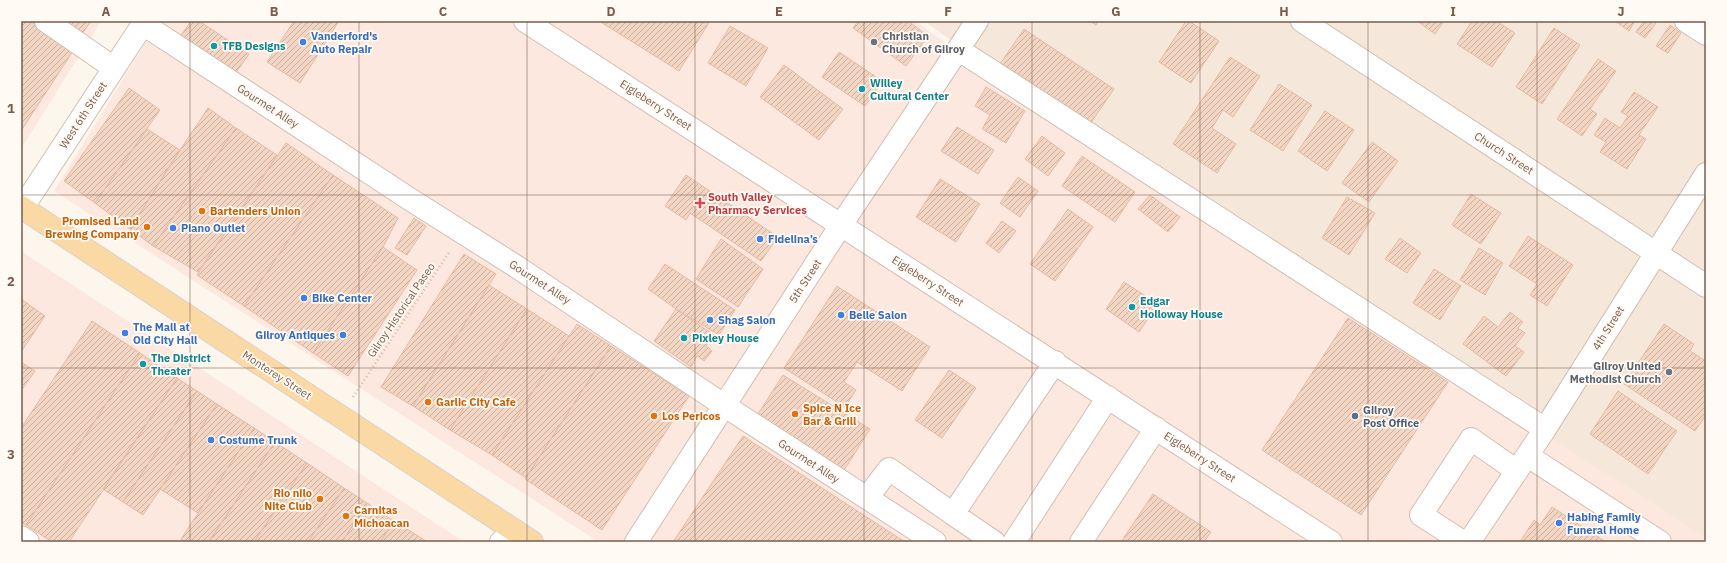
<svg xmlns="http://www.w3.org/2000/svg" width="1727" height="563" font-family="'IBM Plex Sans',sans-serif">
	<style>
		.residential { fill: #f5e8da }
		.commercial { fill: #fde8e0 }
		.building { fill: url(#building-hatch); stroke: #e6bba3 }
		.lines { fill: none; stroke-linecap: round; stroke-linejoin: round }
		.minor-casing { stroke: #d1beb0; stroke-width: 24 }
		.major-casing { stroke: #dad1cd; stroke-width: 24 }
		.path { stroke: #d9b8a5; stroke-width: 2.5; stroke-dasharray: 1 3; stroke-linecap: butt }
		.minor { stroke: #fff; stroke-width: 22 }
		.major { stroke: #fbd9a5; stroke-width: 22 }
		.grid { fill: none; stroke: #7a5c4d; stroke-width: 1; stroke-opacity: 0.55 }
		.shop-dot { fill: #3f7fe0; stroke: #fffaf3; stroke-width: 1.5 }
		.worship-dot { fill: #6b7280; stroke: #fffaf3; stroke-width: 1.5 }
		.culture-dot { fill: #0f9aa8; stroke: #fffaf3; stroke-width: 1.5 }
		.health-dot { fill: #e0444e; stroke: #fffaf3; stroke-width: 1.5 }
		.food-dot { fill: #e8710a; stroke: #fffaf3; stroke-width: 1.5 }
		.service-dot { fill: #5c6f8a; stroke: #fffaf3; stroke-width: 1.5 }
		.labels { text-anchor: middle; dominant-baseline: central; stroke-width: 3.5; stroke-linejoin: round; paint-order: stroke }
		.shop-label { font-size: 11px; font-weight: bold; fill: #366cbe; stroke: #fffaf3; text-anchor: start }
		.worship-label { font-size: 11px; font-weight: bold; fill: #5b616d; stroke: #fffaf3; text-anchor: start }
		.culture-label { font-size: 11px; font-weight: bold; fill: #0d838f; stroke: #fffaf3; text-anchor: start }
		.street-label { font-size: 11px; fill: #7a5c4d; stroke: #fffaf3 }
		.health-label { font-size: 11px; font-weight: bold; fill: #be3a42; stroke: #fffaf3; text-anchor: start }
		.food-label { font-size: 11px; font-weight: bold; fill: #c56008; stroke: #fffaf3; text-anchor: start }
		.service-label { font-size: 11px; font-weight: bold; fill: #4e5e75; stroke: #fffaf3; text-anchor: start }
		.neatline { fill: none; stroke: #7a5c4d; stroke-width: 1.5 }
		.grid-label { font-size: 13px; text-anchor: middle; font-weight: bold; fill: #7a5c4d }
	</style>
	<defs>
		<pattern id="building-hatch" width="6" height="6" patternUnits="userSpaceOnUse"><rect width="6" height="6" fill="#f3d5c3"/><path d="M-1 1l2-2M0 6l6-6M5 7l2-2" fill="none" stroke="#cab0a1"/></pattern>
	</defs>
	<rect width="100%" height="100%" fill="#fdf6ec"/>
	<path class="residential" d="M924 21H1706V542L1009 82Z"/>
	<path class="commercial" d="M21 21H101L21 149Z
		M159 21H915L998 81 1706 538V542H599L54 191Z
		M21 251 464 542H21Z"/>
	<path class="building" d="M21 21H30L73 51 21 131Z
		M62 21H91L82 34Z
		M191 21H199L249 54 235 74 180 37Z
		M294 21H339L300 83 267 62Z
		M599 21H710L679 71Z
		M858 21H908L928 36 906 66 853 28Z
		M1090 21H1098L1096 25Z
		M1186 21H1189L1219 41 1191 83 1159 62Z
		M1417 21H1444L1435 34Z
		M1472 21H1496L1515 33 1492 67 1457 44Z
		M1615 21H1635L1629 31Z
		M1644 21H1653L1656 23 1645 38 1636 32Z
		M1670 25 1681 33 1668 53 1656 46Z
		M730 26 768 48 746 86 708 63Z
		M1554 28 1580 45 1542 104 1516 87Z
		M1024 29 1114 89 1090 124 1000 64Z
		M839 52 882 81 865 106 822 77Z
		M1230 57 1260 76 1233 117 1223 110 1212 128 1236 144 1217 173 1173 144Z
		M1598 59 1616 71 1590 109 1597 114 1582 136 1557 119Z
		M784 65 843 109 819 140 760 97Z
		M1279 84 1312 105 1283 151 1250 130Z
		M986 87 1025 111 1006 143 982 129 990 115 975 106Z
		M129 88 160 110 95 203 64 181Z
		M1634 92 1658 107 1639 135 1646 139 1627 169 1600 152 1606 142 1594 135 1605 118 1620 128 1628 116 1621 112Z
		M208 108 236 128 153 246 130 229 180 150Z
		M1325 111 1354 130 1327 171 1298 151Z
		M957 127 994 150 978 174 941 151Z
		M236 128 277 155 198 272 153 246Z
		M147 129 180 150 130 229 95 203Z
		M1042 136 1065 153 1048 176 1025 159Z
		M1372 142 1398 161 1369 202 1342 183Z
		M286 143 333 175 244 306 197 275Z
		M1082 156 1135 192 1115 222 1062 186Z
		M333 175 398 218 383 247 313 353 244 306Z
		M686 175 778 237 761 261 690 213 686 220 665 206Z
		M1018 177 1038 191 1020 217 1000 203Z
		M940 179 980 204 956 242 916 217Z
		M1471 194 1501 213 1481 244 1452 225Z
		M1150 195 1180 217 1168 232 1138 209Z
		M1347 197 1375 213 1349 255 1322 238Z
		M1068 209 1093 227 1055 281 1030 264Z
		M414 218 426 226 407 255 395 248Z
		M1002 221 1016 231 999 253 986 243Z
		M1528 236 1573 265 1547 306 1530 295 1537 284 1509 266Z
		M1400 238 1421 253 1407 273 1385 259Z
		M721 239 763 269 738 307 696 279Z
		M383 247 417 270 348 376 313 353Z
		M1479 248 1503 263 1485 295 1460 280Z
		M464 254 496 274 413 406 381 387Z
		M665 264 735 310 719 335 676 309 648 289Z
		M1434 269 1461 286 1440 320 1413 303Z
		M1124 282 1158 304 1139 332 1106 309Z
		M489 285 527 309 450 430 413 406Z
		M837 286 930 347 902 391 857 362 844 382 856 390 845 407 784 368Z
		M21 299 45 316 21 352Z
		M527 309 569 336 492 455 450 430Z
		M676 309 714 335 706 346 712 351 704 361 697 356 691 367 654 341Z
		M1510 312 1523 322 1518 328 1525 333 1515 346 1524 352 1506 376 1463 344 1484 316 1498 327Z
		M1348 318 1448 382 1361 515 1262 450Z
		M92 321 140 353 26 525 21 522V428Z
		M577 324 611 346 526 478 492 455Z
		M1664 324 1694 344 1690 351 1706 361V415L1695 431 1624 384Z
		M611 346 689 396 602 530 525 479Z
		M140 353 177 378 69 542H52L26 525Z
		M21 362 35 371 21 391Z
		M949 370 976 388 942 438 915 420Z
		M783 375 870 429 843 472 756 417Z
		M177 378 197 391 123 502 103 489Z
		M197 391 217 404 143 515 123 502Z
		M1618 391 1677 431 1648 474 1590 434Z
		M217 404 254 428 198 513 160 489Z
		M254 428 275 442 209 542H185L181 539Z
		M743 436 790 467 905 542H673Z
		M275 442 307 463 254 542H211L209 541Z
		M307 463 344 488 308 542H254Z
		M344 488 367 503 342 542H308Z
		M1153 494 1211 532 1204 542H1121Z
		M367 503 394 521 380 542H342Z
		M1552 507 1606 542H1520L1534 520 1540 525Z
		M394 521 426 541 380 542Z"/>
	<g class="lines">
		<defs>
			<path id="minor" d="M46 21 114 68
				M525 21 1331 542
				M1302 21 1706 286
				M1686 21 1706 34
				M143 24 408 198 517 267 725 406 935 542
				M959 50 1545 429
				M21 210 145 21
				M1528 456 1660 542
				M867 498 889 469 953 514
				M21 537 28 542
				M501 542 515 531
				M636 542 841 225 977 21
				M994 542 953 514 1055 362
				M1014 542 1108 397
				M1081 542 1156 428
				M1463 542 1421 515 1471 439 1517 471
				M1469 542 1545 429 1706 174"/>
			<path id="major" d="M21 207 532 542"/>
		</defs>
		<use href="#minor" class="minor-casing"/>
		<use href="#major" class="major-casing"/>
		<path class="path" d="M353 397 450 251"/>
		<use href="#minor" class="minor"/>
		<use href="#major" class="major"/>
	</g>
	<path class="grid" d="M190 21V542M359 21V542M527 21V542M695 21V542M864 21V542M1032 21V542M1200 21V542M1368 21V542M1537 21V542M21 195H1706M21 368H1706"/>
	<g class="shop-dot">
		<circle cx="303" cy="42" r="4"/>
		<circle cx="173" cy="228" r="4"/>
		<circle cx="760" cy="239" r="4"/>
		<circle cx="304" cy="298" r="4"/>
		<circle cx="841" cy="315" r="4"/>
		<circle cx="710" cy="320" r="4"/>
		<circle cx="125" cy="333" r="4"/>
		<circle cx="343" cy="335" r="4"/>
		<circle cx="211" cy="440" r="4"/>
		<circle cx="1559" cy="523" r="4"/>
	</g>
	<g class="worship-dot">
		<circle cx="874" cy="42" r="4"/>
		<circle cx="1669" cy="372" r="4"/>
	</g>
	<g class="culture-dot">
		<circle cx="214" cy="46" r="4"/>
		<circle cx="862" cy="89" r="4"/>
		<circle cx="1132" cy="307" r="4"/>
		<circle cx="684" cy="338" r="4"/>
		<circle cx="143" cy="364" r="4"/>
	</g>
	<path class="health-dot" d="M698 197h4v4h4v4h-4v4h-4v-4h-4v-4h4z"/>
	<g class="food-dot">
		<circle cx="202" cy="211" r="4"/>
		<circle cx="147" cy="227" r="4"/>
		<circle cx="428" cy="402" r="4"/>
		<circle cx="795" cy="414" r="4"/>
		<circle cx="654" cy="416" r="4"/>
		<circle cx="320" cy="499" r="4"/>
		<circle cx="346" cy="516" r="4"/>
	</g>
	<circle class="service-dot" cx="1355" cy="416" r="4"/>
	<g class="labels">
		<g class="shop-label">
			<text x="311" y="36">Vanderford's<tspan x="311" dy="13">Auto Repair</tspan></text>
			<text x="181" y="228">Piano Outlet</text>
			<text x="768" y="239">Fidelina’s</text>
			<text x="312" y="298">Bike Center</text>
			<text x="849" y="315">Belle Salon</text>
			<text x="718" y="320">Shag Salon</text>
			<text x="133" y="327">The Mall at<tspan x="133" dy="13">Old City Hall</tspan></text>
			<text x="335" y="335" text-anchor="end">Gilroy Antiques</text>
			<text x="219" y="440">Costume Trunk</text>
			<text x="1567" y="517">Habing Family<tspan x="1567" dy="13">Funeral Home</tspan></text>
		</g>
		<g class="worship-label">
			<text x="882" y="36">Christian<tspan x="882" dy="13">Church of Gilroy</tspan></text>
			<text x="1661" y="366" text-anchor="end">Gilroy United<tspan x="1661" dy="13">Methodist Church</tspan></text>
		</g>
		<g class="culture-label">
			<text x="222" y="46">TFB Designs</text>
			<text x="870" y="83">Willey<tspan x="870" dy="13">Cultural Center</tspan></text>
			<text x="1140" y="301">Edgar<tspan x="1140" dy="13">Holloway House</tspan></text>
			<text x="692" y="338">Pixley House</text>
			<text x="151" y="358">The District<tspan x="151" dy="13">Theater</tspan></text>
		</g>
		<g class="street-label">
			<text transform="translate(656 105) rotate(33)">Eigleberry Street</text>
			<text transform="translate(268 106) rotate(33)">Gourmet Alley</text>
			<text transform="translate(83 115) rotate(-57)">West 6th Street</text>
			<text transform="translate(1504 153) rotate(33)">Church Street</text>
			<text transform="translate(805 281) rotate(-57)">5th Street</text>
			<text transform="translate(928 281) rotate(33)">Eigleberry Street</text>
			<text transform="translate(540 282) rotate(33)">Gourmet Alley</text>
			<text transform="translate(401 310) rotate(-56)">Gilroy Historical Paseo</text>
			<text transform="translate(1608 328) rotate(-58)">4th Street</text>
			<text transform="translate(277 375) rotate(33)">Monterey Street</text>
			<text transform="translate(1200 457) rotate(33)">Eigleberry Street</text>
			<text transform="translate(809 461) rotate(33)">Gourmet Alley</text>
		</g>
		<g class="health-label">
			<text x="708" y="197">South Valley<tspan x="708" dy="13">Pharmacy Services</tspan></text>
		</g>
		<g class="food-label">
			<text x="210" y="211">Bartenders Union</text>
			<text x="139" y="221" text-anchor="end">Promised Land<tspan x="139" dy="13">Brewing Company</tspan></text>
			<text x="436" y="402">Garlic City Cafe</text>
			<text x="803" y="408">Spice N Ice<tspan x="803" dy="13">Bar &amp; Grill</tspan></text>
			<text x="662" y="416">Los Pericos</text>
			<text x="312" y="493" text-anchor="end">Rio nilo<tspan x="312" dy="13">Nite Club</tspan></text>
			<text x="354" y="510">Carnitas<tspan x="354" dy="13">Michoacan</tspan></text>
		</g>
		<g class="service-label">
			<text x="1363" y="410">Gilroy<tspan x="1363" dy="13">Post Office</tspan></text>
		</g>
	</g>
	<rect width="1727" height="563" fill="none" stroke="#fffaf3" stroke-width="44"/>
	<rect x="22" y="22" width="1683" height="519" class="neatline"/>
	<g class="grid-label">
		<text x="106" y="16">A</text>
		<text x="274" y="16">B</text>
		<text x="443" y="16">C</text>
		<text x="611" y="16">D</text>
		<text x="779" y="16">E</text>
		<text x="948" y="16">F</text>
		<text x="1116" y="16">G</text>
		<text x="1284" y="16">H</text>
		<text x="1453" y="16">I</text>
		<text x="1621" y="16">J</text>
		<text x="11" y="113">1</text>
		<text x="11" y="286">2</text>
		<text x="11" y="459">3</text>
	</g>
</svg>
